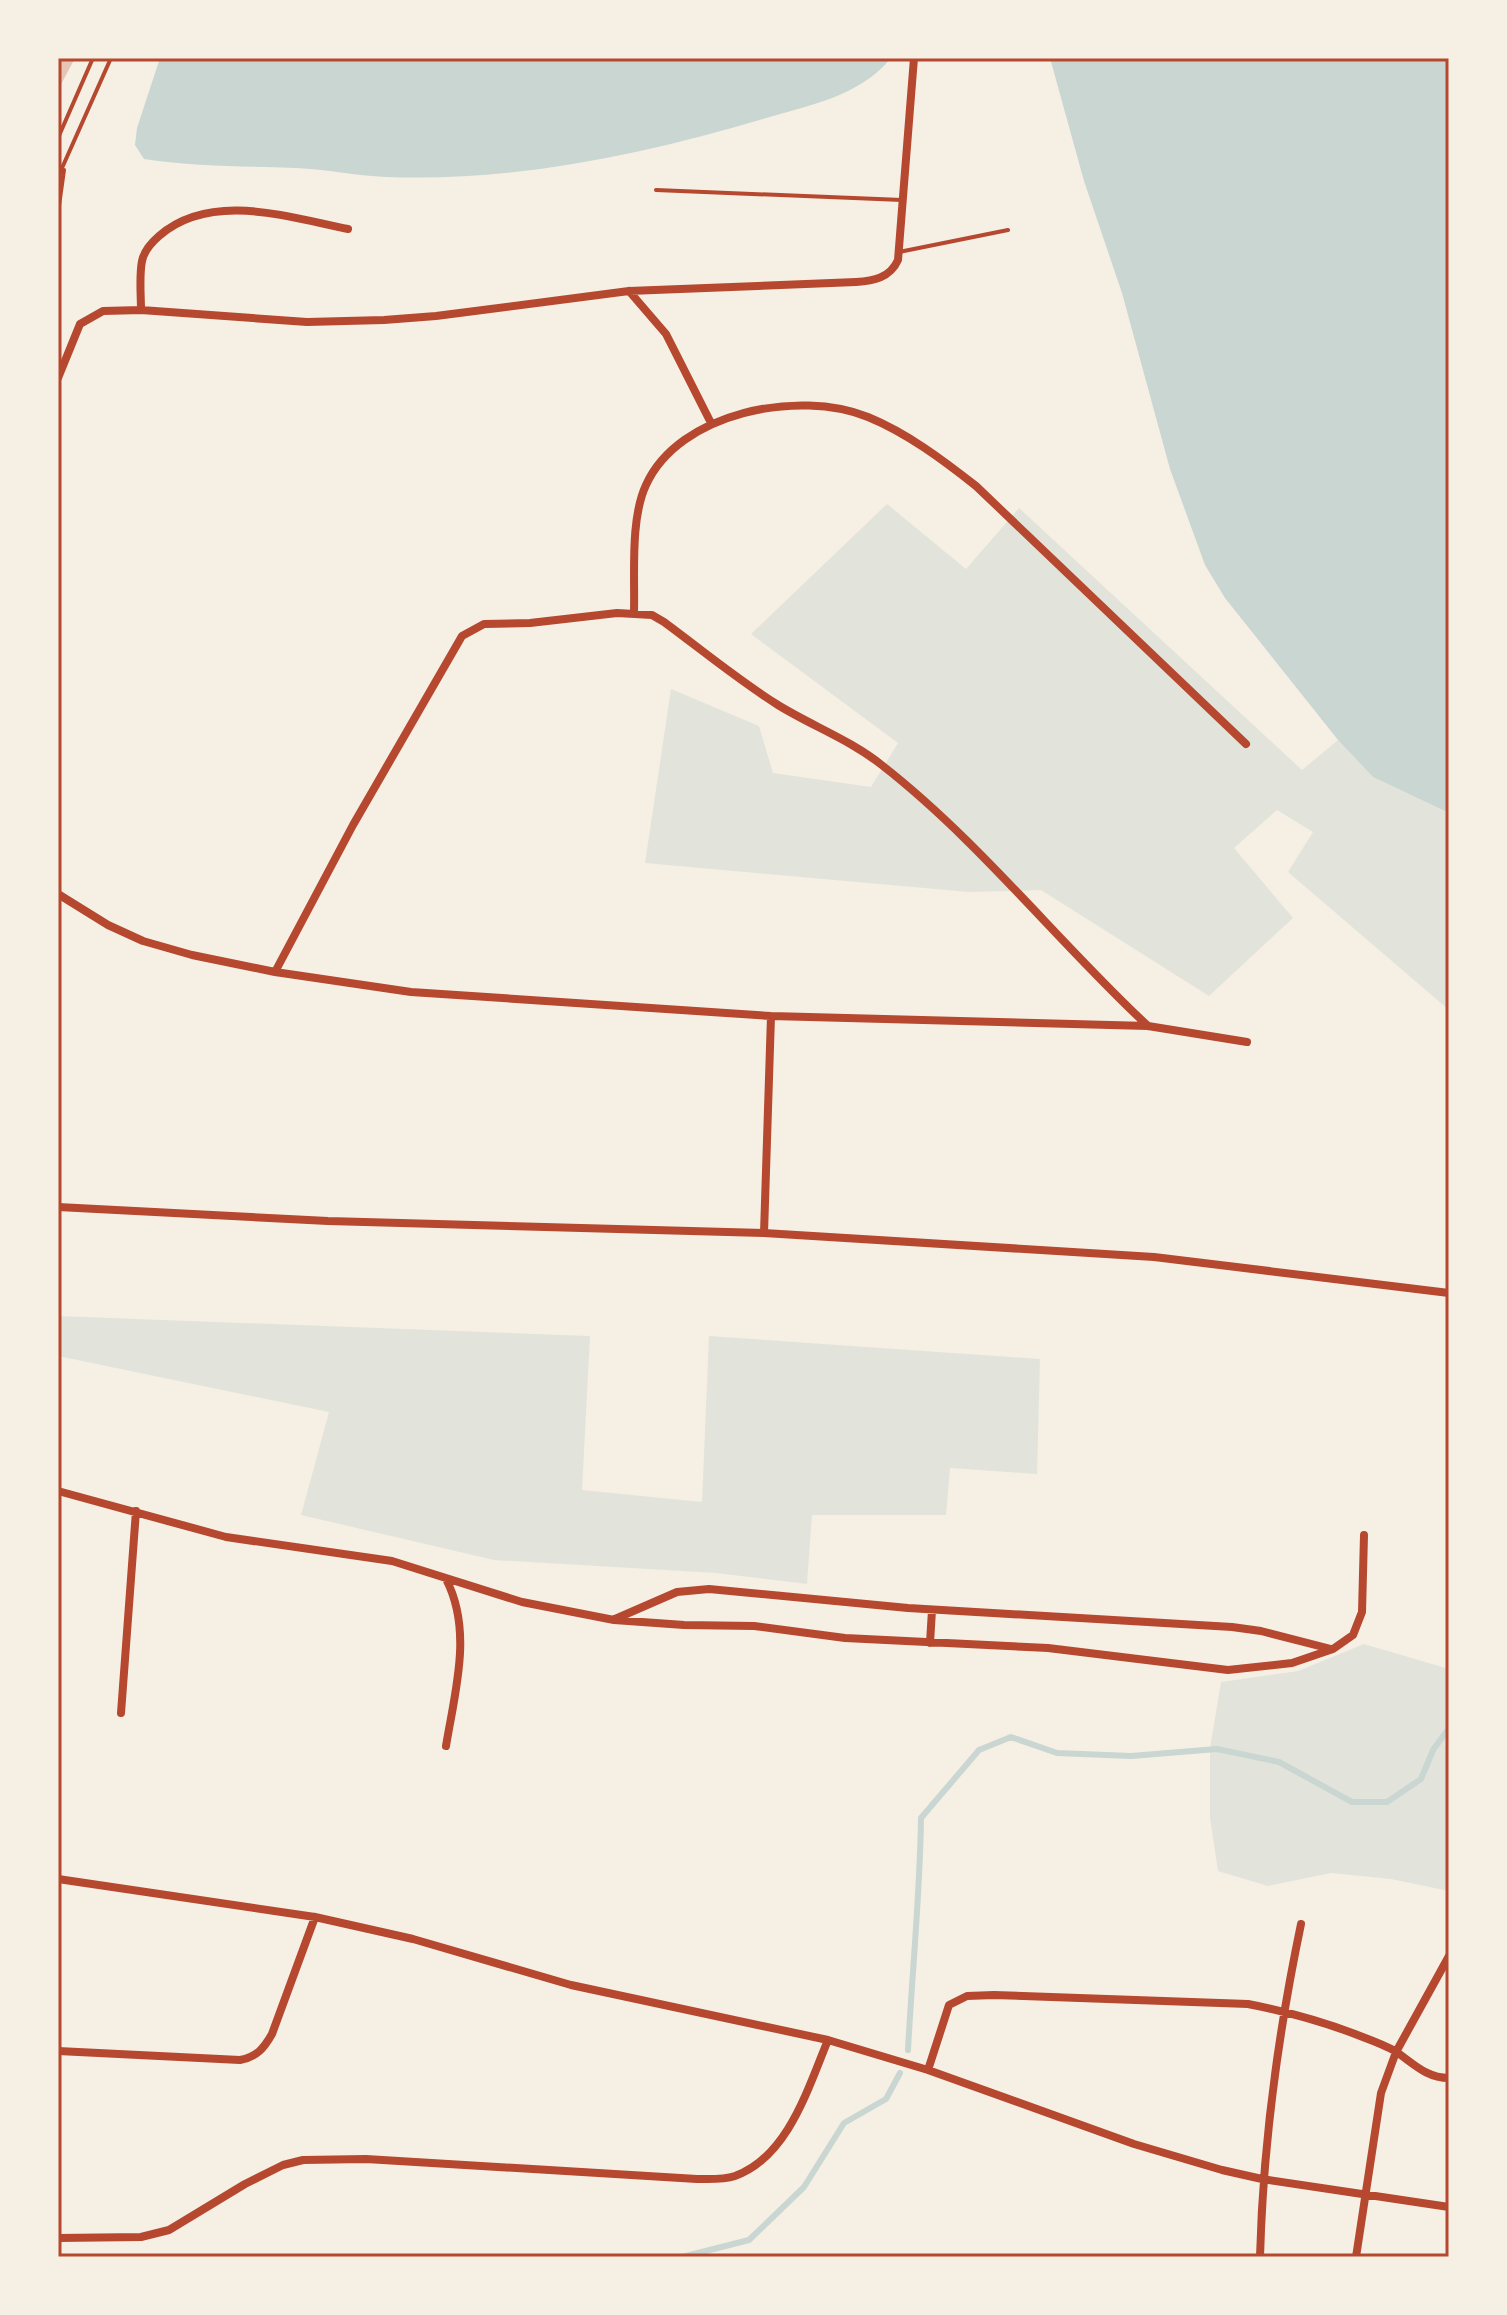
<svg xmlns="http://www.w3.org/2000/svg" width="1507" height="2315" font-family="'Zilla Slab',serif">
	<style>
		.green { fill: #e2e4dc }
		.water { fill: #c9d6d2 }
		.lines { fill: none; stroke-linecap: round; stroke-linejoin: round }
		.stream { stroke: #c9d6d2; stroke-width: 6 }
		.building { fill: #e6c5b7 }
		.service { stroke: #b5482f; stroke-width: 4 }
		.minor { stroke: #b5482f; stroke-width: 8 }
		.neatline { fill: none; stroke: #b5482f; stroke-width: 3 }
	</style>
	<rect width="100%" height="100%" fill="#f6efe4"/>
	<path class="green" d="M887 504 966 569 1019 508 1302 770 1338 740 1373 777 1449 813V1010L1288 872 1313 832 1277 810 1234 848 1293 918 1209 996 1041 890 969 892 645 863 671 689 759 726 773 773 871 787 898 743 751 634Z
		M58 1316 590 1336 582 1490 702 1502 709 1336 1040 1359 1037 1474 950 1468 946 1515H812L807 1584 716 1573 494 1560 301 1515 329 1412 58 1356Z
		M1364 1644 1449 1669V1891L1391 1879 1331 1873 1268 1886 1218 1871 1210 1818V1748L1221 1682 1298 1671Z"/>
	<path class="water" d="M160 58H891C859 97 809 105 763 119 641 155 514 182 386 177 356 176 326 169 296 168 245 166 195 167 144 159L135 145 137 128Z
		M1050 58H1449V813L1373 777 1338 740 1225 598 1205 565 1170 469 1122 293 1084 181Z"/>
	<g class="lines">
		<path class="stream" d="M908 2050C912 1973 920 1896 921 1818L979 1750 1011 1737 1057 1753 1131 1756 1217 1749 1279 1762 1352 1802H1387L1421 1779 1433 1750 1449 1728
			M682 2257 749 2240 804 2187 844 2123 886 2099 900 2073"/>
	</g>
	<path class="building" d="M58 58H75L58 90Z"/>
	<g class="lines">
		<path class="service" d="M58 138 93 58
			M58 177 111 58
			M656 190 902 200
			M58 213 64 170
			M899 252 1008 230"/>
		<path class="minor" d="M629 291 666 334 711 423
			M141 310C141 295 139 276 142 261 144 251 151 243 159 236 211 191 288 217 348 229
			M58 378 80 324 103 311 141 310 307 322 384 320 436 316 629 291 856 282C873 281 890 278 898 260L914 58
			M634 612C635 575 630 519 646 485 679 412 799 389 868 417 907 433 943 460 976 486L1246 744
			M58 894 108 925 143 941 192 955 275 972 411 992 771 1016 1148 1026 1247 1042
			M275 972 353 825 462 636 484 624 530 623 617 613 652 615 664 622C702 650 738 680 778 705 812 726 851 740 883 766 980 842 1058 942 1148 1026
			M58 1207 328 1221 764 1233 1154 1257 1449 1293
			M764 1233 771 1016
			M58 1491 226 1537 392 1561 522 1602 614 1620 684 1625 754 1626 845 1638 1048 1648 1228 1670 1292 1663 1333 1649 1353 1635 1362 1612 1364 1535
			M615 1619 677 1592 709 1589 908 1608 1232 1627 1261 1631 1331 1649
			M930 1643 932 1610
			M121 1713 136 1511
			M446 1746C455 1691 473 1631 446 1579
			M58 1879 315 1917 413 1939 571 1985 828 2040 928 2070 1134 2144 1222 2170 1262 2179 1449 2207
			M58 2051 240 2060C257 2057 264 2048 272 2034L315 1917
			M928 2070 949 2005 967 1996 994 1995 1248 2004C1284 2011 1321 2021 1355 2034 1368 2039 1383 2044 1395 2051 1413 2063 1426 2078 1449 2078
			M58 2238 141 2237 169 2230 245 2184 283 2165 303 2160 366 2159 697 2179C710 2179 723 2180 735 2176 788 2157 808 2088 828 2040
			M1260 2257C1263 2144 1278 2034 1301 1924
			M1356 2257 1381 2093 1396 2052 1449 1956"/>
	</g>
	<rect width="1507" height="2315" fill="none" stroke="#f6efe4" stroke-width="120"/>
	<rect x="60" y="60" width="1387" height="2195" class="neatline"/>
</svg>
